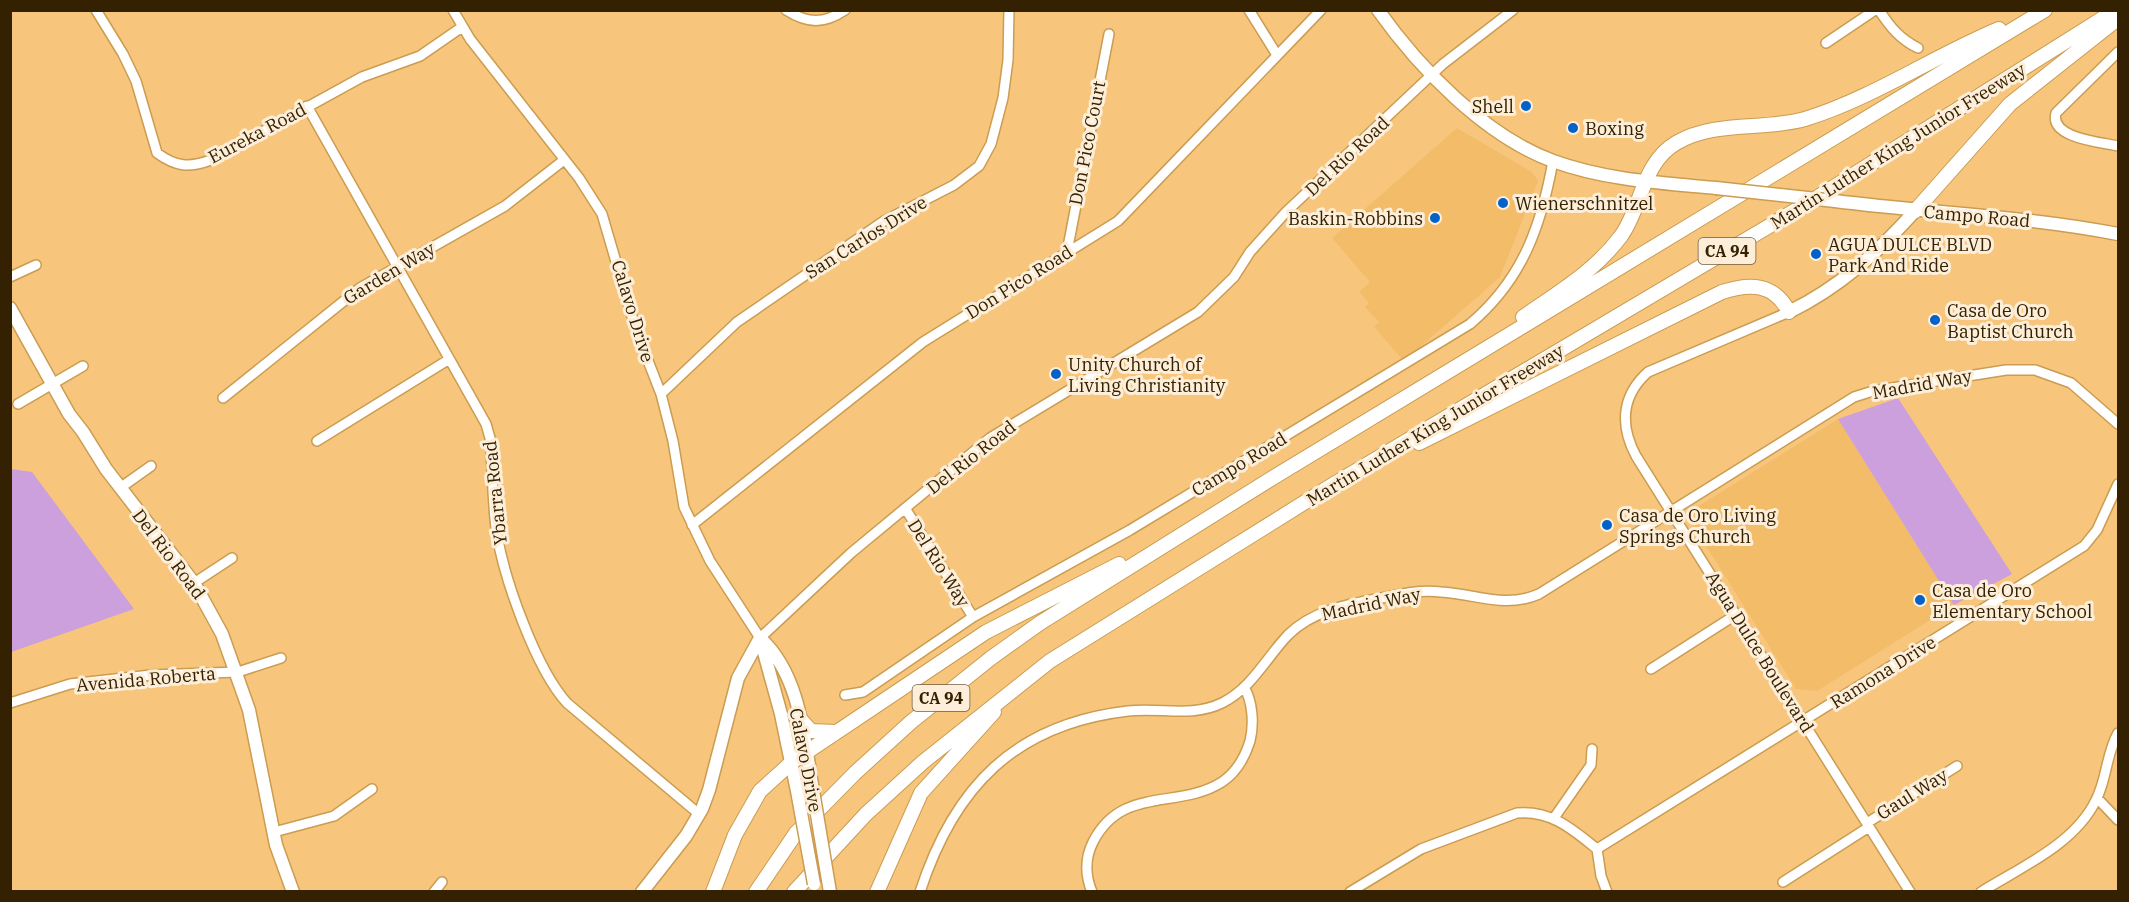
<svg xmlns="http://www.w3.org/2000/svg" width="2129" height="902" font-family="'IBM Plex Serif',serif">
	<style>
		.built { fill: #f2bc69 }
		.green { fill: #cc9fdd }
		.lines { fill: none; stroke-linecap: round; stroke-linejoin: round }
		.minor-casing { stroke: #cb9c51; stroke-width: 12 }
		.major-casing { stroke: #cb9c51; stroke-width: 15 }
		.highway-casing { stroke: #cb9c51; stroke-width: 16 }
		.minor { stroke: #fff; stroke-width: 9 }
		.major { stroke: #fff; stroke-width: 12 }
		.highway { stroke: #fff; stroke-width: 14 }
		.major-bridge-casing { stroke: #cb9c51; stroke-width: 15; stroke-linecap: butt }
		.major-bridge { stroke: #fff; stroke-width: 12 }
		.poi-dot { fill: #0262ca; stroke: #fdeed9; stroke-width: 2 }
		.labels { text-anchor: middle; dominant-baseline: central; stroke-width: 6; stroke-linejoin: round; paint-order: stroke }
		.shield { fill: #fdeed9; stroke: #705e42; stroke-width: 1.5 }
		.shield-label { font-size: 16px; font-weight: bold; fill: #342101 }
		.poi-label { font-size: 18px; fill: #342101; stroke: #fdeed9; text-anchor: start }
		.street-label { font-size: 18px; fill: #342101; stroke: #fdeed9 }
	</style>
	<rect width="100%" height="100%" fill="#f7c67c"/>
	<path class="built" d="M1457 128 1532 172 1538 181 1500 277 1404 361 1374 327 1379 322 1365 307 1369 303 1359 292 1370 282 1332 238Z
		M1838 419 1954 605 1817 691 1796 689 1686 514Z"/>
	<path class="green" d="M1898 398 2012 574 1954 605 1838 419Z
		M11 469 32 472 134 609 11 652Z"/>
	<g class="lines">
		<defs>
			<path id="minor" d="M96 10 123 54 136 81 157 153C176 167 189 168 211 160L362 77 420 56 462 27
				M453 10 470 39 579 178 602 214 636 330 661 394 673 441 684 507 710 561 760 638 851 553 990 438 1198 312 1234 277 1250 252 1286 212 1443 64 1513 10
				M786 10C808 24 824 24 845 10
				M1249 10 1277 55
				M1879 10C1890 27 1900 39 1918 48
				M1826 43 1875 10
				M2118 52 2056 113C2049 138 2100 142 2118 146
				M307 106 486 424 490 438C493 470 492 503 497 535 505 581 536 669 567 703L699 814
				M1067 252 1109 34
				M10 277 36 265
				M1789 312 1648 372C1621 396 1620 426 1636 456L1910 892
				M661 394 737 322 884 221 954 185 979 166 991 144 1003 98 1008 60 1009 10
				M223 398 360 288 505 206 564 160
				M18 404 83 366
				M317 441 448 360
				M120 488 151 466
				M905 508 973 617
				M692 525 923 342 1118 221 1321 10
				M194 583 232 558
				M1651 669 1737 614
				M845 695 863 692 973 617 1130 530 1470 324C1522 280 1541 227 1553 161
				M10 703 70 684 151 675 238 672 281 658
				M2097 798 2118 820
				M1554 818 1591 765 1592 749
				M1867 823 1957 766
				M274 832 334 816 372 789
				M1783 882 1869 827
				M434 892 442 882
				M920 892C954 787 1015 724 1128 711 1160 707 1191 718 1222 703 1252 688 1266 658 1288 635 1315 608 1356 603 1392 596 1409 592 1424 590 1441 592 1477 594 1504 609 1539 594L1854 397 1873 391 2006 370H2035L2071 383 2118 424
				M1092 892C1085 875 1085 858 1093 842 1122 785 1178 810 1222 782 1237 772 1245 757 1250 741 1254 725 1253 702 1244 687
				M1350 892 1421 849 1517 813C1551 810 1572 829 1597 849
				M1607 892 1601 876 1597 849 2084 546 2097 530 2118 484
				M1981 892C2021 867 2075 844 2096 800 2107 779 2106 754 2118 733"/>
			<path id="major" d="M1378 10C1420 69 1485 136 1553 161 1605 180 1661 183 1716 188
				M1835 201C1930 213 2025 216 2118 234
				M10 308 69 414 83 432 106 469 194 583 222 634 249 710 276 845 293 892
				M1789 312C1840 287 1877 253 1915 211
				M760 638C799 673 804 735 812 785
				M760 638 781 714 797 791
				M642 892 686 836 702 809 709 790 738 678 760 638"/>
			<path id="highway" d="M1915 211 2010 104 2115 21
				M1523 317C1559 292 1595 271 1621 236 1642 207 1642 163 1676 143 1716 120 1763 131 1805 119 1873 98 1934 56 1999 29
				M1419 443 1722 292C1750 283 1774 283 1789 312
				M801 720 811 731 836 732
				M713 892 735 835 760 791 792 762 986 632 1119 564
				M756 892 796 833 855 773 911 722 991 658 1040 623 1274 477 2045 10
				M794 892 866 814 923 762 1050 661 1334 484 1818 197 2116 10
				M877 892 921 793 994 712"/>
		</defs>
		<use href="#minor" class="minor-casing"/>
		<use href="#major" class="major-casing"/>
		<use href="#highway" class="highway-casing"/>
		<use href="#minor" class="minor"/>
		<use href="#major" class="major"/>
		<use href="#highway" class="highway"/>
		<defs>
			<path id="major-bridge" d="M1716 188 1835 201
				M812 785 830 892
				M797 791 814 884"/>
		</defs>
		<use href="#major-bridge" class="major-bridge-casing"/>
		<use href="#major-bridge" class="major-bridge"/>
	</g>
	<g class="poi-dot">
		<circle cx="1526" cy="106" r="6"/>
		<circle cx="1573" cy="128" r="6"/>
		<circle cx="1503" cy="203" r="6"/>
		<circle cx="1435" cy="218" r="6"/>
		<circle cx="1816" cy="254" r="6"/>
		<circle cx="1935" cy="320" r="6"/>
		<circle cx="1056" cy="374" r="6"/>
		<circle cx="1607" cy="525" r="6"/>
		<circle cx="1920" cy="600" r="6"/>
	</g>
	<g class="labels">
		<g class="shield">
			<rect x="1698.5" y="238" width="57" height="26" rx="4.5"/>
			<rect x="912.5" y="685" width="57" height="26" rx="4.5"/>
		</g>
		<g class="shield-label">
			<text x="1727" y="251">CA 94</text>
			<text x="941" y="698">CA 94</text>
		</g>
		<g class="poi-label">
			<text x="1514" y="106" text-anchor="end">Shell</text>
			<text x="1585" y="128">Boxing</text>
			<text x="1515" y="203">Wienerschnitzel</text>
			<text x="1423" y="218" text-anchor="end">Baskin-Robbins</text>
			<text x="1828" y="244">AGUA DULCE BLVD<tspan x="1828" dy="21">Park And Ride</tspan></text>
			<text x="1947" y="310">Casa de Oro<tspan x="1947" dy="21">Baptist Church</tspan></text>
			<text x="1068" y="364">Unity Church of<tspan x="1068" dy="21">Living Christianity</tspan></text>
			<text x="1619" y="515">Casa de Oro Living<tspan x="1619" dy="21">Springs Church</tspan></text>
			<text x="1932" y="590">Casa de Oro<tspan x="1932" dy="21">Elementary School</tspan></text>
		</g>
		<g class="street-label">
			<text transform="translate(257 133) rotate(-28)">Eureka Road</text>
			<text transform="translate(1087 143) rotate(-79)">Don Pico Court</text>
			<text transform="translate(1898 146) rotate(-32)">Martin Luther King Junior Freeway</text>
			<text transform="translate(1347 156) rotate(-43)">Del Rio Road</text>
			<text transform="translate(1977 216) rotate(5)">Campo Road</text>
			<text transform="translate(866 237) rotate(-32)">San Carlos Drive</text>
			<text transform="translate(389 273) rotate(-31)">Garden Way</text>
			<text transform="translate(1019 282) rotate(-32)">Don Pico Road</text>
			<text transform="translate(633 311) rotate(73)">Calavo Drive</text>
			<text transform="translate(1922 384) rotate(-10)">Madrid Way</text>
			<text transform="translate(1435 425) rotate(-31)">Martin Luther King Junior Freeway</text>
			<text transform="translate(971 457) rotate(-38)">Del Rio Road</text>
			<text transform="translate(1239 464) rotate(-31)">Campo Road</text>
			<text transform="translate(495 493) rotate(-96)">Ybarra Road</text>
			<text transform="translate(169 554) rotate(53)">Del Rio Road</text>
			<text transform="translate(939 563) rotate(58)">Del Rio Way</text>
			<text transform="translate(1371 604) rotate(-12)">Madrid Way</text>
			<text transform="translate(1760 652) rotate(58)">Agua Dulce Boulevard</text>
			<text transform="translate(1883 672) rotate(-32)">Ramona Drive</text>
			<text transform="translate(146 679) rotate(-5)">Avenida Roberta</text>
			<text transform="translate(806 760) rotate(79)">Calavo Drive</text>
			<text transform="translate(1912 794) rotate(-32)">Gaul Way</text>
		</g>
	</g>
	<rect width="2129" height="902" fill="none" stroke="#342101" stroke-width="24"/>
</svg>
